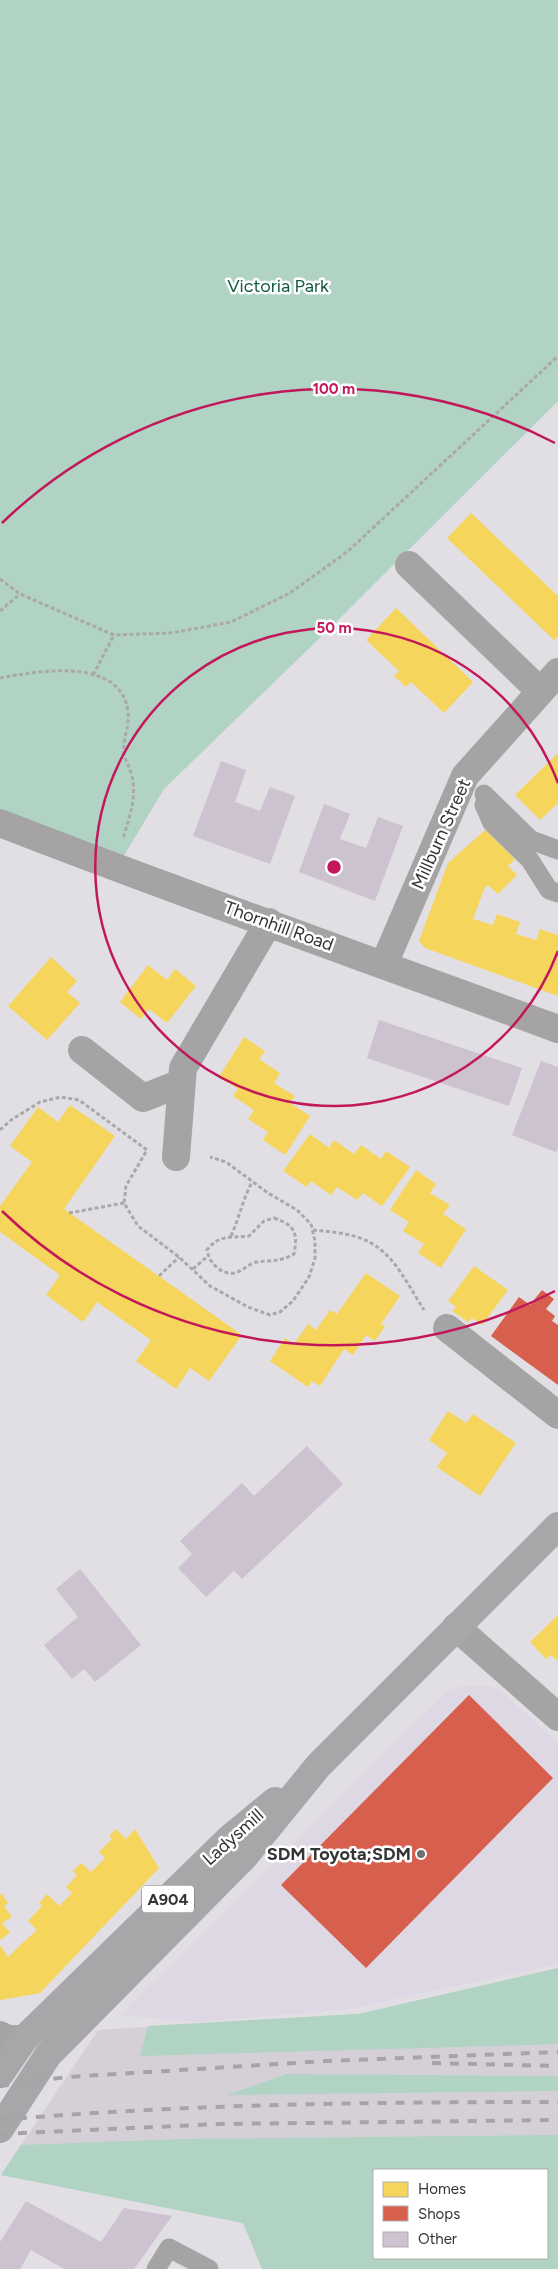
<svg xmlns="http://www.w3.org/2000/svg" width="558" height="2269" font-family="Figtree,sans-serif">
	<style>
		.commercial { fill: #ded7e4 }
		.built { fill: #d5d0d8 }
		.green { fill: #b0d3c4; fill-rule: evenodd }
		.homes { fill: #f6d55c }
		.shops { fill: #d6604d }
		.building { fill: #ccc2d0 }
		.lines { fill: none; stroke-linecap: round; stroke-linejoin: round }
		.path { stroke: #aaa8a9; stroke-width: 3; stroke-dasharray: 4 2.5; stroke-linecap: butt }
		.lane { stroke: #a5a4a4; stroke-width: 19 }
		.street { stroke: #a5a4a4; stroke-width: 28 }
		.secondary { stroke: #a5a3a3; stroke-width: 28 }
		.primary { stroke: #a8a6a8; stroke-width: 28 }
		.rail { stroke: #a6a4a7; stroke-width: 4; stroke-dasharray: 9 9; stroke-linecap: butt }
		.ring { fill: none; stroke: #c2185b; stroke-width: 2.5 }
		.poi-dot { fill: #716f72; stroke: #fff; stroke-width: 2 }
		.labels { text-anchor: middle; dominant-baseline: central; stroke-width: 5; stroke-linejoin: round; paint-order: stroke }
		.shield { fill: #fff; stroke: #717072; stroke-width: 1 }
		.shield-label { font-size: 16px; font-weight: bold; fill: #343335 }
		.park-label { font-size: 18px; fill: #11593f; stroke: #fff }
		.street-label { font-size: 18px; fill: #343335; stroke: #fff }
		.poi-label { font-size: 18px; font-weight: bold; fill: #343335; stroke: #fff; text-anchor: end }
		.centre { fill: #c2185b; stroke: #fff; stroke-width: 2.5 }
		.ring-label { font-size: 15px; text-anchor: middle; font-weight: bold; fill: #c2185b; stroke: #fff; stroke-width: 5; stroke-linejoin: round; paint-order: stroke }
	</style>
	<rect width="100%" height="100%" fill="#e1dfe3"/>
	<path class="commercial" d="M479 1685 499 1689 558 1743V1964L349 2009 198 2022 120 2015 445 1693 459 1687Z"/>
	<path class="built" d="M558 2001V2269L547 2258V2170H374L243 2223 1 2175 98 2030Z"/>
	<path class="green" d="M0 0H558V401L326 632 164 789 116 869 0 823Z
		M558 1968V2044L140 2056 148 2026 358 2014Z
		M287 2074 558 2076V2091L226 2095Z
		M558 2135V2269H262L243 2223 1 2175 21 2145 183 2139ZM547 2170V2258H374V2170Z"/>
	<path class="homes" d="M471 513 558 596V636L554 640 447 538Z
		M396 608 473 682 444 713 411 682 406 687 394 676 399 671 366 640Z
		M558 753V803L540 820 515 795Z
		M485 830 515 859 508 866 517 875 498 894 488 885 484 889 473 919 493 925 497 914 520 922 516 934 536 940 540 929 558 935V996L425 948 419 941 448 863Z
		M51 957 77 981 67 992 80 1003 47 1040 8 1006Z
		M148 965 167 980 175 969 196 986 167 1023 149 1009 141 1019 120 1002Z
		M244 1037 265 1051 259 1059 280 1073 274 1083 295 1096 290 1103 310 1116 285 1155 263 1140 268 1132 248 1119 254 1110 233 1096 238 1089 219 1077Z
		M70 1105 115 1136 64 1209 242 1335 209 1381 190 1368 176 1389 136 1361 151 1340 97 1302 83 1322 46 1295 60 1275 0 1232V1206L32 1162 10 1146 38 1107 58 1122Z
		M310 1134 329 1148 334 1140 354 1154 361 1145 381 1159 386 1151 410 1167 382 1206 363 1193 357 1200 337 1187 331 1195 311 1181 307 1187 283 1171Z
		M416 1170 436 1184 430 1193 450 1205 443 1214 466 1229 441 1268 418 1253 424 1244 403 1231 409 1222 390 1210Z
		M474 1266 508 1290 482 1325 472 1318 468 1322 452 1311 456 1307 448 1301Z
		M366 1273 400 1296 381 1324 385 1326 375 1341 366 1335 353 1355 344 1349 320 1386 312 1381 308 1387 270 1361 285 1338 294 1344 308 1324 316 1330 330 1310 337 1314Z
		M448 1411 466 1423 473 1414 516 1443 480 1496 437 1467 447 1453 429 1440Z
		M558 1615V1661L551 1655 546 1659 530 1642Z
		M116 1829 126 1839 135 1829 159 1868 40 1993 0 2000V1945L8 1957 29 1937 37 1930 28 1921 42 1906 39 1903 47 1894 59 1906 72 1893 66 1887 77 1875 73 1871 81 1863 91 1872 105 1858 99 1852 112 1839 109 1836Z
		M2 1894 8 1903 4 1906 12 1917 2 1923 10 1933 0 1940V1895Z"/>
	<path class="shops" d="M542 1290 554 1299 546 1309 555 1316 552 1321 558 1325V1385L491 1336 519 1297 530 1305Z
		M469 1695 553 1778 366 1968 281 1885Z"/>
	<path class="building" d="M221 761 246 770 235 802 260 811 270 787 295 796 270 864 193 836Z
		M324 804 350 814 340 839 366 848 378 817 403 826 375 901 299 872Z
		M379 1020 522 1068 509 1106 367 1058Z
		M541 1061 558 1067V1148L556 1152 512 1135Z
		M307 1446 343 1484 242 1579 234 1571 206 1597 178 1568 192 1554 180 1541 242 1483 254 1496Z
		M80 1569 141 1645 95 1682 84 1669 72 1679 44 1645 78 1617 56 1589Z
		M26 2201 101 2242 124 2208 172 2216 134 2269H64L31 2250 20 2269H0V2242Z"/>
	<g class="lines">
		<path class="path" d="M0 579 20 594 114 635 171 633 231 622 290 593 347 552 558 356
			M0 611 20 594
			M93 675 114 635
			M0 678C38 671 121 656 128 712 130 727 122 740 124 754 126 762 130 768 132 776 137 798 129 818 123 839
			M0 1130 11 1120 40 1102 61 1097 79 1100 147 1150 126 1186 124 1203 138 1226 179 1257 210 1286 248 1307 270 1315 280 1312 293 1301 309 1277 315 1258V1241L311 1224 297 1210 268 1193 226 1162 210 1157
			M69 1213 124 1203
			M274 1218C295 1225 298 1233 294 1254 281 1262 270 1260 256 1262 249 1264 242 1271 235 1273 221 1275 209 1263 207 1250 219 1234 232 1238 249 1236L264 1221Z
			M313 1230C331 1232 353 1233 369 1242 395 1255 409 1287 424 1310
			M231 1236C239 1218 243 1199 252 1182
			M193 1269 208 1256
			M159 1276 179 1257"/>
		<path class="lane" d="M484 794 531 840 558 850
			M486 797 484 805 492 823 530 860 549 890 558 893
			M156 2269 169 2248 209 2269"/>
		<path class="street" d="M409 565 540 691
			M384 964 465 776 558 672
			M82 1050 143 1098 181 1083
			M176 1157 183 1068 269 922
			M447 1328 558 1415
			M456 1627 558 1717
			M0 2035 8 2039H24"/>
		<path class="secondary" d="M0 823C184 895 372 960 558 1029"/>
		<path class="primary" d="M0 2074 24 2039 230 1838 275 1801
			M0 2129 48 2055 244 1857 318 1766 558 1526"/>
		<path class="rail" d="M432 2063 558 2066
			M0 2086 67 2077 327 2061 558 2052
			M0 2120C185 2104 372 2102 558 2102
			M0 2134 220 2124 558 2120"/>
	</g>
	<g class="ring">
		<path d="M558 951A239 239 0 1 1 558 783"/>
		<path d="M555 1291A478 478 0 0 1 2 1211M2 523A478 478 0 0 1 555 443"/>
	</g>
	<circle class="poi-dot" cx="421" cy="1854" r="5"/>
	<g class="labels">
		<rect class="shield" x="142" y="1885.5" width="52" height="27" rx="4"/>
		<g class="shield-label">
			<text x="168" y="1899">A904</text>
		</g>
		<g class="park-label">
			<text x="278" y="286">Victoria Park</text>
		</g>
		<g class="street-label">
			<text transform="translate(441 834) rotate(-66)">Millburn Street</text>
			<text transform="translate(279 926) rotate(20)">Thornhill Road</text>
			<text transform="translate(233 1837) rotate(-42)">Ladysmill</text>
		</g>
		<g class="poi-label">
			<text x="411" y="1854">SDM Toyota;SDM</text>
		</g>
	</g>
	<circle cx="334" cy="867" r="8" class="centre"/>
	<g class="ring-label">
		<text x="334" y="394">100 m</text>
		<text x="334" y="633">50 m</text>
	</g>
	<rect x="373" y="2169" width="175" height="90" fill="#ffffff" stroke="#aeadae"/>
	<rect x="383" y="2182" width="25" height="15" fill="#f6d55c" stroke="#aeadae"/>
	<text x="418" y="2194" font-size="15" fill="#343335">Homes</text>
	<rect x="383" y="2206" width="25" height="15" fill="#d6604d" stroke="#aeadae"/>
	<text x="418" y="2219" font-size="15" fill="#343335">Shops</text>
	<rect x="383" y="2232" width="25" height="15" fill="#ccc2d0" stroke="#aeadae"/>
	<text x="418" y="2244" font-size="15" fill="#343335">Other</text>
</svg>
